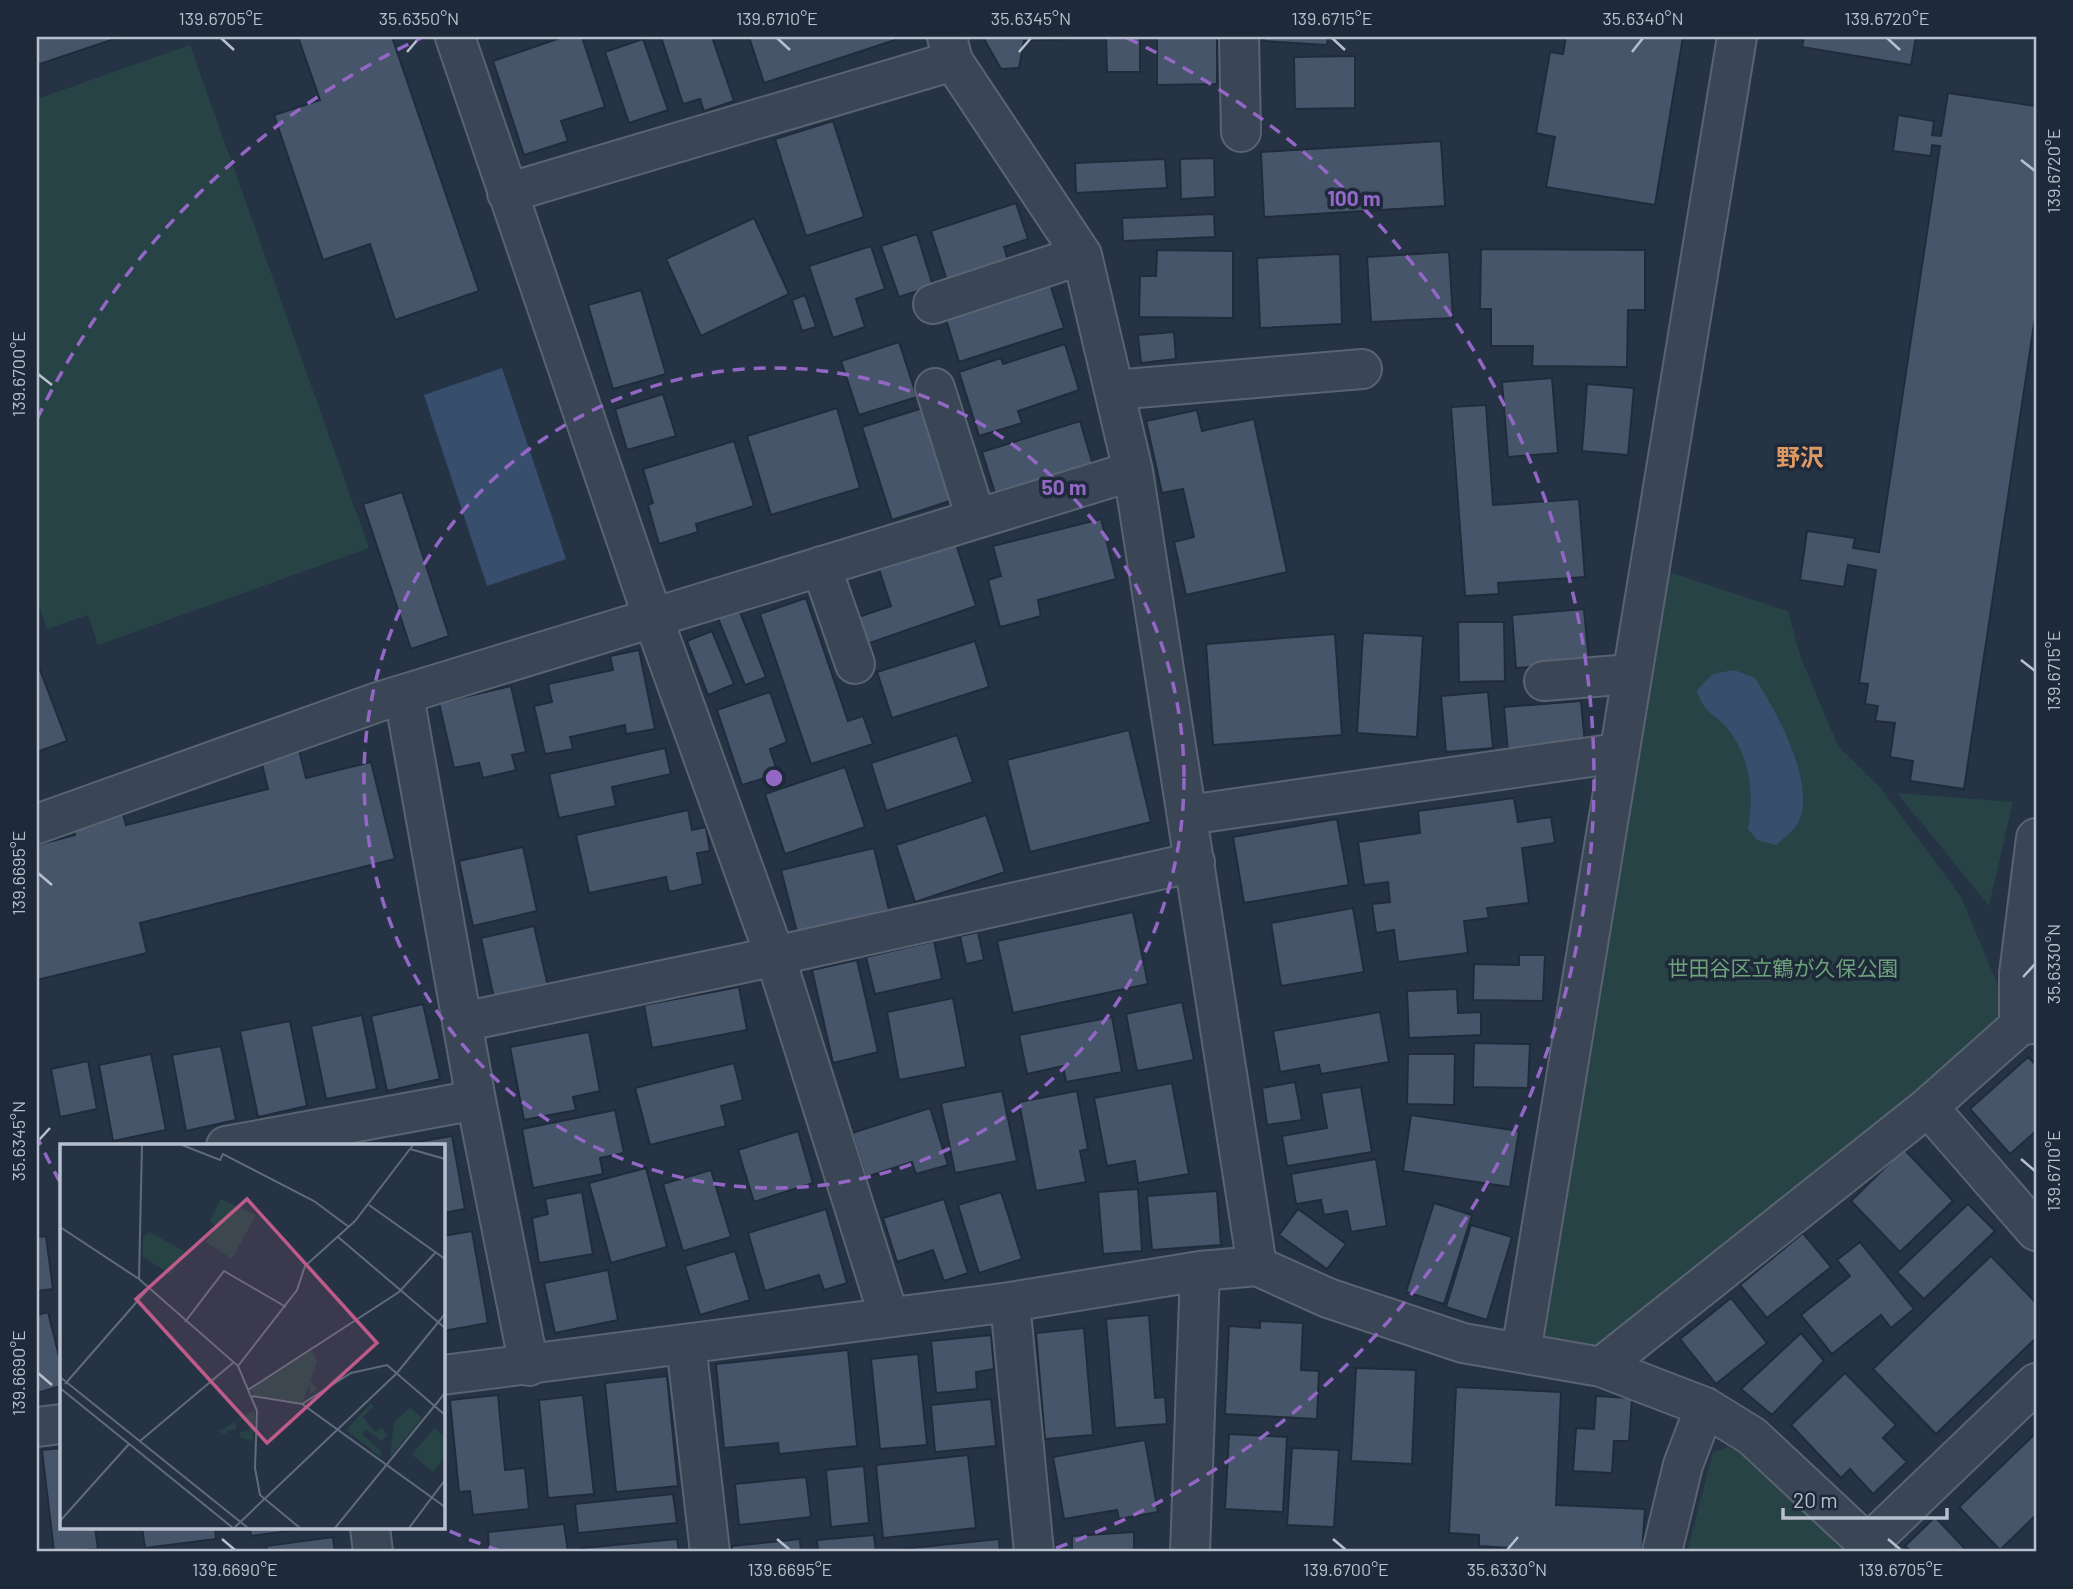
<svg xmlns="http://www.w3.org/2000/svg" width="2073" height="1589" font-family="Barlow,'Noto Sans JP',sans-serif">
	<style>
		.green { fill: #274346 }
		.water { fill: #384e6d }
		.building { fill: #47556a; stroke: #202c3c; stroke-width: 2 }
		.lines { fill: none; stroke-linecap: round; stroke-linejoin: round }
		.minor-casing { stroke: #596372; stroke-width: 42 }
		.minor { stroke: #3a4555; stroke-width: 38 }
		.ticks { fill: none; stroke: #b8c0ce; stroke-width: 2.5 }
		.ring { fill: none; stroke: #9367c5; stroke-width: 3.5; stroke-dasharray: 12 9 }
		.labels { text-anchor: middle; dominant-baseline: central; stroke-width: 7; stroke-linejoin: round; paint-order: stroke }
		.park-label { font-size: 21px; fill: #6da179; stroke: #1e2a3a }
		.quarter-label { font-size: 24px; font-weight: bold; fill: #de9862; stroke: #1e2a3a }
		.inset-road { fill: none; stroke: #606b7c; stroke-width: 2 }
		.view { fill: #be5b89; fill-opacity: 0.15; stroke: #be5b89; stroke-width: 3.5 }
		.inset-edge { fill: none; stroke: #b8c0ce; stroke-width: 3.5 }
		.centre { fill: #9367c5; stroke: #1e2a3a; stroke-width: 3.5 }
		.ring-label { font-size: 21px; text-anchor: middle; font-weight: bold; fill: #9367c5; stroke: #1e2a3a; stroke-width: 7; stroke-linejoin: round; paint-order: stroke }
		.neatline { fill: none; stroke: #b8c0ce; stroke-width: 2.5 }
		.ticks-label { font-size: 18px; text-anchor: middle; fill: #b8c0ce }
	</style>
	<rect width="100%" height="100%" fill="#253345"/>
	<path class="green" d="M190 45 369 548 98 645 88 615 47 629 37 600V99Z
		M1660 569 1788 611 1801 658 1838 746 1881 788 1961 897 2013 1022 1603 1347 1535 1340Z
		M1897 793 2013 802 1989 906Z
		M1728 1447C1774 1465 1809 1516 1843 1552H1687L1713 1452Z"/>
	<path class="water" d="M502 368 566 559 487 586 424 395Z
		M1734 670 1755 678C1776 711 1812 775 1801 816 1797 829 1786 836 1776 845L1757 840 1748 829C1754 795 1751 762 1731 733 1717 713 1704 716 1697 690L1713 674Z"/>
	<path class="building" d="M37 37H120L37 65Z
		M298 37H392L479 291 395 320 370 244 323 260 274 115 320 100Z
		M563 37H582L605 107 561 121 568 141 524 155 493 61Z
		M661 37H712L734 101 704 111 700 99 683 104Z
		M749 37H894L895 40 764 83Z
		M983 37H1071V39L1024 41 1019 68 1001 69Z
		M1106 37H1140V72H1107Z
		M1157 37H1217V84L1157 85Z
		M1264 37H1328L1327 45 1264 41Z
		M1566 37H1683L1655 205 1546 187 1555 137 1536 133 1550 52 1563 54Z
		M1804 37H1916L1911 65 1802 47Z
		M643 39 668 110 629 123 605 52Z
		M1355 56V108L1295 109 1294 57Z
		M1948 93 2036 106V311L1964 789 1910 781 1913 761 1890 757 1895 723 1875 721 1878 706 1865 704 1868 684 1859 683 1876 570 1848 565 1844 587 1800 580 1807 531 1855 538 1853 548 1879 552 1940 146 1932 145 1931 156 1893 151 1898 115 1934 121 1932 135 1941 136Z
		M833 121 864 217 806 236 775 139Z
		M1441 141 1445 206 1264 217 1261 152Z
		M1214 158 1215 197 1181 199 1180 159Z
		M1165 159 1167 188 1076 193 1075 163Z
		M1016 203 1028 239 1004 247 1010 267 949 287 931 231Z
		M1214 214 1215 237 1123 241 1122 218Z
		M754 218 789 294 701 336 666 259Z
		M917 234 933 286 899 297 881 246Z
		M871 246 885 289 856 299 865 327 833 338 809 266Z
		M1481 249 1645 250V310H1628L1627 367 1532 366 1533 346H1491V309H1480Z
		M1157 250 1233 251V318L1139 317 1140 276H1156Z
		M1449 252 1453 318 1371 322 1367 257Z
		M1340 254 1342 324 1260 328 1257 258Z
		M1050 284 1064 328 959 362 946 319Z
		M641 290 666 374 613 389 588 305Z
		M805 295 816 327 802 331 792 300Z
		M1174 332 1176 359 1141 363 1138 335Z
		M899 342 917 397 859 415 841 361Z
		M1065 344 1079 390 1018 411 1022 423 979 436 959 372 1001 358 1003 364Z
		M1552 378 1558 453 1508 457 1502 382Z
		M1587 384 1634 388 1628 455 1582 451Z
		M663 394 676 436 627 450 615 409Z
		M1486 405 1493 505 1579 499 1585 577 1498 583 1499 594 1465 596 1451 407Z
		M929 406 959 498 892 520 862 427Z
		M837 408 860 488 771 515 747 436Z
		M1197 410 1202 431 1254 419 1287 572 1186 595 1174 542 1194 537 1183 489 1162 493 1146 421Z
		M1080 421 1093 465 996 496 982 452Z
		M734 441 754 506 696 524 698 532 659 544 648 505 653 503 643 469Z
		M402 492 449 636 411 649 363 504Z
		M1101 519 1116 579 1038 600 1041 616 1000 627 988 580 1001 576 993 546Z
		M956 544 976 606 864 645 855 618 891 606 879 569Z
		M806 598 848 721 863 716 873 744 811 764 760 614Z
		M737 605 766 677 745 685 716 613Z
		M1584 609 1589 663 1516 668 1512 615Z
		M1458 622H1504L1505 681 1459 682Z
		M712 631 734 684 708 695 687 641Z
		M1363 633 1423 636 1417 737 1357 733Z
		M1335 634 1342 735 1213 745 1206 644Z
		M975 641 989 687 892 718 877 672Z
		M639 650 655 729 626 734 625 725 570 737 573 749 545 754 534 706 552 702 548 684 613 670 610 656Z
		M37 662 67 741 37 752Z
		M511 686 526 752 512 755 516 770 483 778 479 763 454 768 439 703Z
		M770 692 787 742 770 749 778 774 742 785 717 710Z
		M1488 692 1493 748 1446 752 1441 696Z
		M1581 701 1585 745 1508 752 1504 707Z
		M1129 730 1151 822 1030 852 1007 760Z
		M957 735 973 782 886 811 871 763Z
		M298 746 306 778 371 762 395 859 140 923 147 953 37 980V845L75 835 73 827 123 814 126 825 268 789 260 756Z
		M665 748 671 774 612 787 616 806 559 818 549 774Z
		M845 767 865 827 785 854 765 794Z
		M1514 798 1518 822 1551 817 1555 843 1522 848 1529 903 1487 908 1489 918 1464 921 1468 953 1398 962 1394 930 1376 933 1372 904 1390 902 1388 882 1364 885 1358 842 1420 833 1418 811Z
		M688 810 692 830 706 827 710 851 697 853 703 884 669 892 666 877 589 893 576 835Z
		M986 815 1005 872 915 902 896 845Z
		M1337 819 1349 885 1244 903 1233 837Z
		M523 847 537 911 473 926 459 861Z
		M874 848 889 910 797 932 781 870Z
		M1353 908 1364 972 1281 986 1271 923Z
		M1133 912 1148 984 1013 1013 997 941Z
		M534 926 548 986 494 998 481 938Z
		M978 932 984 960 966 964 960 936Z
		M934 941 942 979 875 994 866 957Z
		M1519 955H1545L1543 1001 1473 1000 1474 964 1519 965Z
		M857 960 878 1052 833 1063 812 970Z
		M739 987 747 1030 652 1048 644 1005Z
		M1457 989 1458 1013 1481 1012V1035L1409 1038 1407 991Z
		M953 998 966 1067 899 1080 887 1012Z
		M1182 1002 1194 1060 1137 1071 1126 1014Z
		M423 1004 440 1079 387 1091 371 1016Z
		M1380 1012 1389 1062 1321 1074 1319 1065 1280 1072 1273 1031Z
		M362 1015 377 1089 326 1099 311 1026Z
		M1112 1017 1122 1072 1066 1082 1063 1066 1027 1074 1019 1035Z
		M290 1021 307 1106 258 1117 240 1031Z
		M589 1032 600 1091 573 1097 576 1110 524 1120 510 1047Z
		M1474 1043 1530 1044 1528 1088 1473 1087Z
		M221 1046 236 1120 186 1131 172 1055Z
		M151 1054 166 1130 113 1141 99 1065Z
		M1408 1054H1455L1454 1105 1407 1104Z
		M2028 1057 2036 1065V1131L2010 1154 1970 1109Z
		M88 1061 97 1109 60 1117 51 1069Z
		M734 1063 743 1100 721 1106 726 1126 650 1145 635 1088Z
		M1295 1082 1302 1120 1267 1125 1262 1088Z
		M1172 1083 1189 1174 1138 1183 1135 1161 1107 1166 1094 1098Z
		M1361 1087 1372 1152 1287 1166 1282 1136 1327 1128 1321 1093Z
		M1002 1091 1017 1161 955 1173 941 1103Z
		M1077 1091 1088 1149 1080 1151 1086 1182 1036 1191 1019 1102Z
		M930 1108 948 1165 916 1174 912 1162 866 1177 852 1133Z
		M615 1110 624 1153 600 1158 603 1174 533 1188 522 1129Z
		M1411 1115 1519 1131 1510 1187 1403 1171Z
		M798 1131 813 1183 754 1202 738 1150Z
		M452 1136 465 1209 443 1213V1146H412L411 1143Z
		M1904 1149 1953 1201 1900 1252 1851 1201Z
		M1376 1159 1387 1226 1351 1232 1347 1211 1324 1215 1321 1200 1296 1204 1291 1174Z
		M646 1168 667 1247 611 1263 589 1183Z
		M711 1170 731 1237 683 1251 663 1184Z
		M1138 1189 1142 1251 1103 1254 1098 1192Z
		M1217 1191 1221 1245 1152 1250 1147 1196Z
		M582 1192 593 1254 539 1263 532 1218 548 1214 545 1199Z
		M1001 1192 1022 1259 979 1273 958 1205Z
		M944 1199 968 1273 944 1281 933 1250 897 1262 883 1218Z
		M1434 1203 1472 1215 1444 1304 1406 1292Z
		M1968 1204 1995 1231 1924 1299 1897 1272Z
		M826 1209 847 1283 824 1290 819 1275 765 1291 748 1233Z
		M1298 1209 1346 1244 1327 1269 1279 1235Z
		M1471 1225 1512 1237 1487 1320 1446 1307Z
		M472 1231 488 1323 443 1331V1236Z
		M1803 1233 1831 1267 1767 1318 1740 1285Z
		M46 1236 53 1289 37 1291V1237Z
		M1860 1242 1914 1309 1891 1328 1881 1315 1832 1354 1801 1315 1850 1276 1837 1260Z
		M735 1251 750 1300 700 1315 685 1266Z
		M1991 1256 2036 1303V1338L1936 1434 1873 1369Z
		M608 1270 618 1320 555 1333 544 1283Z
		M1731 1298 1767 1343 1716 1384 1680 1339Z
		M48 1312 61 1364V1386L37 1393V1315Z
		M1149 1315 1155 1398 1165 1397 1167 1424 1115 1428 1106 1319Z
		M1260 1321 1303 1323 1301 1370 1319 1371 1317 1419 1225 1414 1229 1326 1260 1328Z
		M1084 1328 1093 1435 1045 1439 1036 1333Z
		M1801 1333 1824 1361 1772 1415 1741 1389Z
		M991 1335 994 1369 976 1372 977 1389 936 1393 931 1341Z
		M848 1350 857 1446 779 1454 778 1443 724 1448 716 1364Z
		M918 1354 927 1445 880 1449 871 1359Z
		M1356 1368 1416 1370 1412 1464 1351 1461Z
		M1845 1373 1896 1425 1883 1438 1907 1462 1873 1494 1850 1469 1841 1478 1791 1425Z
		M667 1376 678 1486 616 1492 605 1383Z
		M1456 1387 1561 1392 1556 1505 1645 1509 1642 1552H1508L1509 1548 1479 1546V1535L1449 1533Z
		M498 1395 505 1470 525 1468 529 1509 473 1515 470 1491 459 1492 450 1400Z
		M583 1395 594 1494 548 1498 539 1400Z
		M1596 1396 1632 1398 1629 1441H1614L1612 1473 1573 1471 1576 1428 1594 1429Z
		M991 1399 996 1446 935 1452 931 1405Z
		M2036 1433V1515L2000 1550 1959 1507Z
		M1229 1434 1287 1437 1283 1512 1225 1509Z
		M1145 1440 1158 1512 1119 1519 1117 1510 1064 1519 1053 1457Z
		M61 1448V1528H95L98 1549 54 1552 42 1450Z
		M1292 1448 1339 1450 1334 1527 1287 1525Z
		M968 1455 976 1528 883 1538 876 1465Z
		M864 1466 869 1523 831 1527 826 1470Z
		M806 1477 811 1517 739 1525 735 1484Z
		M673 1494 677 1523 578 1533 575 1504Z
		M1935 1517 1968 1552H1912L1905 1546Z
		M564 1524 568 1552H489L488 1532Z
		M142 1528H215L216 1539 145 1548Z
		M250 1528H313L251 1536Z
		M1134 1532V1550L1158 1549V1552H1072V1536Z
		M874 1535 876 1552H818L817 1540Z
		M333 1537 335 1552H267L266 1546Z
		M677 1539 679 1552H584L583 1548Z
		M800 1539 801 1552H732V1546Z
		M999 1539 1000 1552H902V1549Z"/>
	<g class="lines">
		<defs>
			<path id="minor" d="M455 37 653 618 775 956 889 1317
				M947 37 953 61 1082 255 1133 471 1257 1266
				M1239 37 1241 132
				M507 193 953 61
				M933 304 1082 255
				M935 388 976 518
				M1114 390 1362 369
				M821 566 855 664
				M1544 681 1631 674
				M404 696 476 1100 529 1366
				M1188 815 1618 753
				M37 824 378 702 1133 471
				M462 1022 739 964 1195 862
				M2019 1026V974L2036 838
				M1928 1107 2036 1231
				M226 1146 476 1100
				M1010 1302 1034 1552
				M686 1344 710 1552
				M1521 1352 1737 37
				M1601 1367 1928 1107 2019 1026 2036 1023
				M443 1375 1010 1302 1200 1271 1257 1266 1328 1298 1463 1343 1601 1367 1705 1407 1752 1436 1876 1552
				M37 1427 61 1424
				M370 1528 373 1552
				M1868 1544 2036 1383
				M1190 1552 1200 1271
				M1662 1552 1683 1465 1705 1407"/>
		</defs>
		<use href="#minor" class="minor-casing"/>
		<use href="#minor" class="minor"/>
	</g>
	<path class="ticks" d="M221 38 234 50M777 38 790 50M1332 38 1345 50M1887 38 1900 50M407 52 419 38M1019 52 1031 38M1632 52 1643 38M2021 160 2035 171M38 374 52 385M2021 660 2035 671M38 873 52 885M2023 977 2035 964M38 1141 50 1128M2021 1159 2035 1171M38 1373 52 1385M222 1539 235 1550M777 1539 790 1550M1333 1539 1346 1550M1888 1539 1901 1550M1507 1550 1518 1537"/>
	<g class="ring">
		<circle cx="774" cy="778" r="410"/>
		<path d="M500 1551A820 820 0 0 1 447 1530M60 1182A820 820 0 0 1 37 1137M37 419A820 820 0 0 1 421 38M1127 38A820 820 0 0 1 1048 1551"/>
	</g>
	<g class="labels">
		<g class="park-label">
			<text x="1783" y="967">世田谷区立鶴が久保公園</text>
		</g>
		<g class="quarter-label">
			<text x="1800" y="456">野沢</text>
		</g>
	</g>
	<g transform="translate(60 1144)">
		<rect width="385" height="385" fill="#253345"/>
		<path d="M161 55 196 71 172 115 146 98 155 81 150 77ZM89 88 126 108 110 130 83 113V94ZM252 206 257 218 250 237 258 246 249 250 250 238 242 259 194 251 190 246ZM311 259 314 263 303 273 315 288 322 284 327 291 322 297 307 286 302 290 321 307V313L286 286ZM350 263 362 274 330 313 334 278ZM195 266 193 297 180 293V288L190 287 187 275 176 277V285L167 287V292L159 287ZM374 284 385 293V313L373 328 352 311Z" fill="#274346"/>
		<path class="inset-road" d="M122 1 160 16 163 10 254 57 289 83M350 5 385 15M309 61 385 115M0 83 79 135 178 222 197 267 195 324 200 351 240 384M278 93 385 184M79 135 82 1M125 178 164 127 226 163M178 222 237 146 245 122 295 77 353 1M0 233 188 384M5 240 88 145M0 244 173 384M188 246 339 148 376 108M192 252 242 260 385 363M242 260 291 229 327 221 385 271M80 297 174 218M0 377 69 300M174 384 337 229 385 170M275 384 385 249M349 384 385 336"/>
		<path class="view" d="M187 55 317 199 207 299 76 155Z"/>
		<rect width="385" height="385" class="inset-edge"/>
	</g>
	<circle cx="774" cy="778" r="10" class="centre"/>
	<g class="ring-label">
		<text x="1354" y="206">100 m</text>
		<text x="1064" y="495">50 m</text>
	</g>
	<rect width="2073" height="1589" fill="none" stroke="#1e2a3a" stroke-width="77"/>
	<path d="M1783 1508v10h164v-10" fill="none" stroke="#b8c0ce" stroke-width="3.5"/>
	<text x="1793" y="1508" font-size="21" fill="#b8c0ce" stroke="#1e2a3a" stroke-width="5" paint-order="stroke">20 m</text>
	<rect x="38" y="38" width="1997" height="1512" class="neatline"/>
	<g class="ticks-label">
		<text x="221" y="25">139.6705°E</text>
		<text x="419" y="25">35.6350°N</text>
		<text x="777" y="25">139.6710°E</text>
		<text x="1031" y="25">35.6345°N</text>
		<text x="1332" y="25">139.6715°E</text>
		<text x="1643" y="25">35.6340°N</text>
		<text x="1887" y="25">139.6720°E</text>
		<text transform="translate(2054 171) rotate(-90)" y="6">139.6720°E</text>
		<text transform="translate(19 374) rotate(-90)" y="6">139.6700°E</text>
		<text transform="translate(2054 671) rotate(-90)" y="6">139.6715°E</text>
		<text transform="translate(19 873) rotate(-90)" y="6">139.6695°E</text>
		<text transform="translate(2054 964) rotate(-90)" y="6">35.6330°N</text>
		<text transform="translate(19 1141) rotate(-90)" y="6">35.6345°N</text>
		<text transform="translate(2054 1171) rotate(-90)" y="6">139.6710°E</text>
		<text transform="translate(19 1373) rotate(-90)" y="6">139.6690°E</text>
		<text x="235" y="1576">139.6690°E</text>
		<text x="790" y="1576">139.6695°E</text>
		<text x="1346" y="1576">139.6700°E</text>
		<text x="1507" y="1576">35.6330°N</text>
		<text x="1901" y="1576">139.6705°E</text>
	</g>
</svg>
